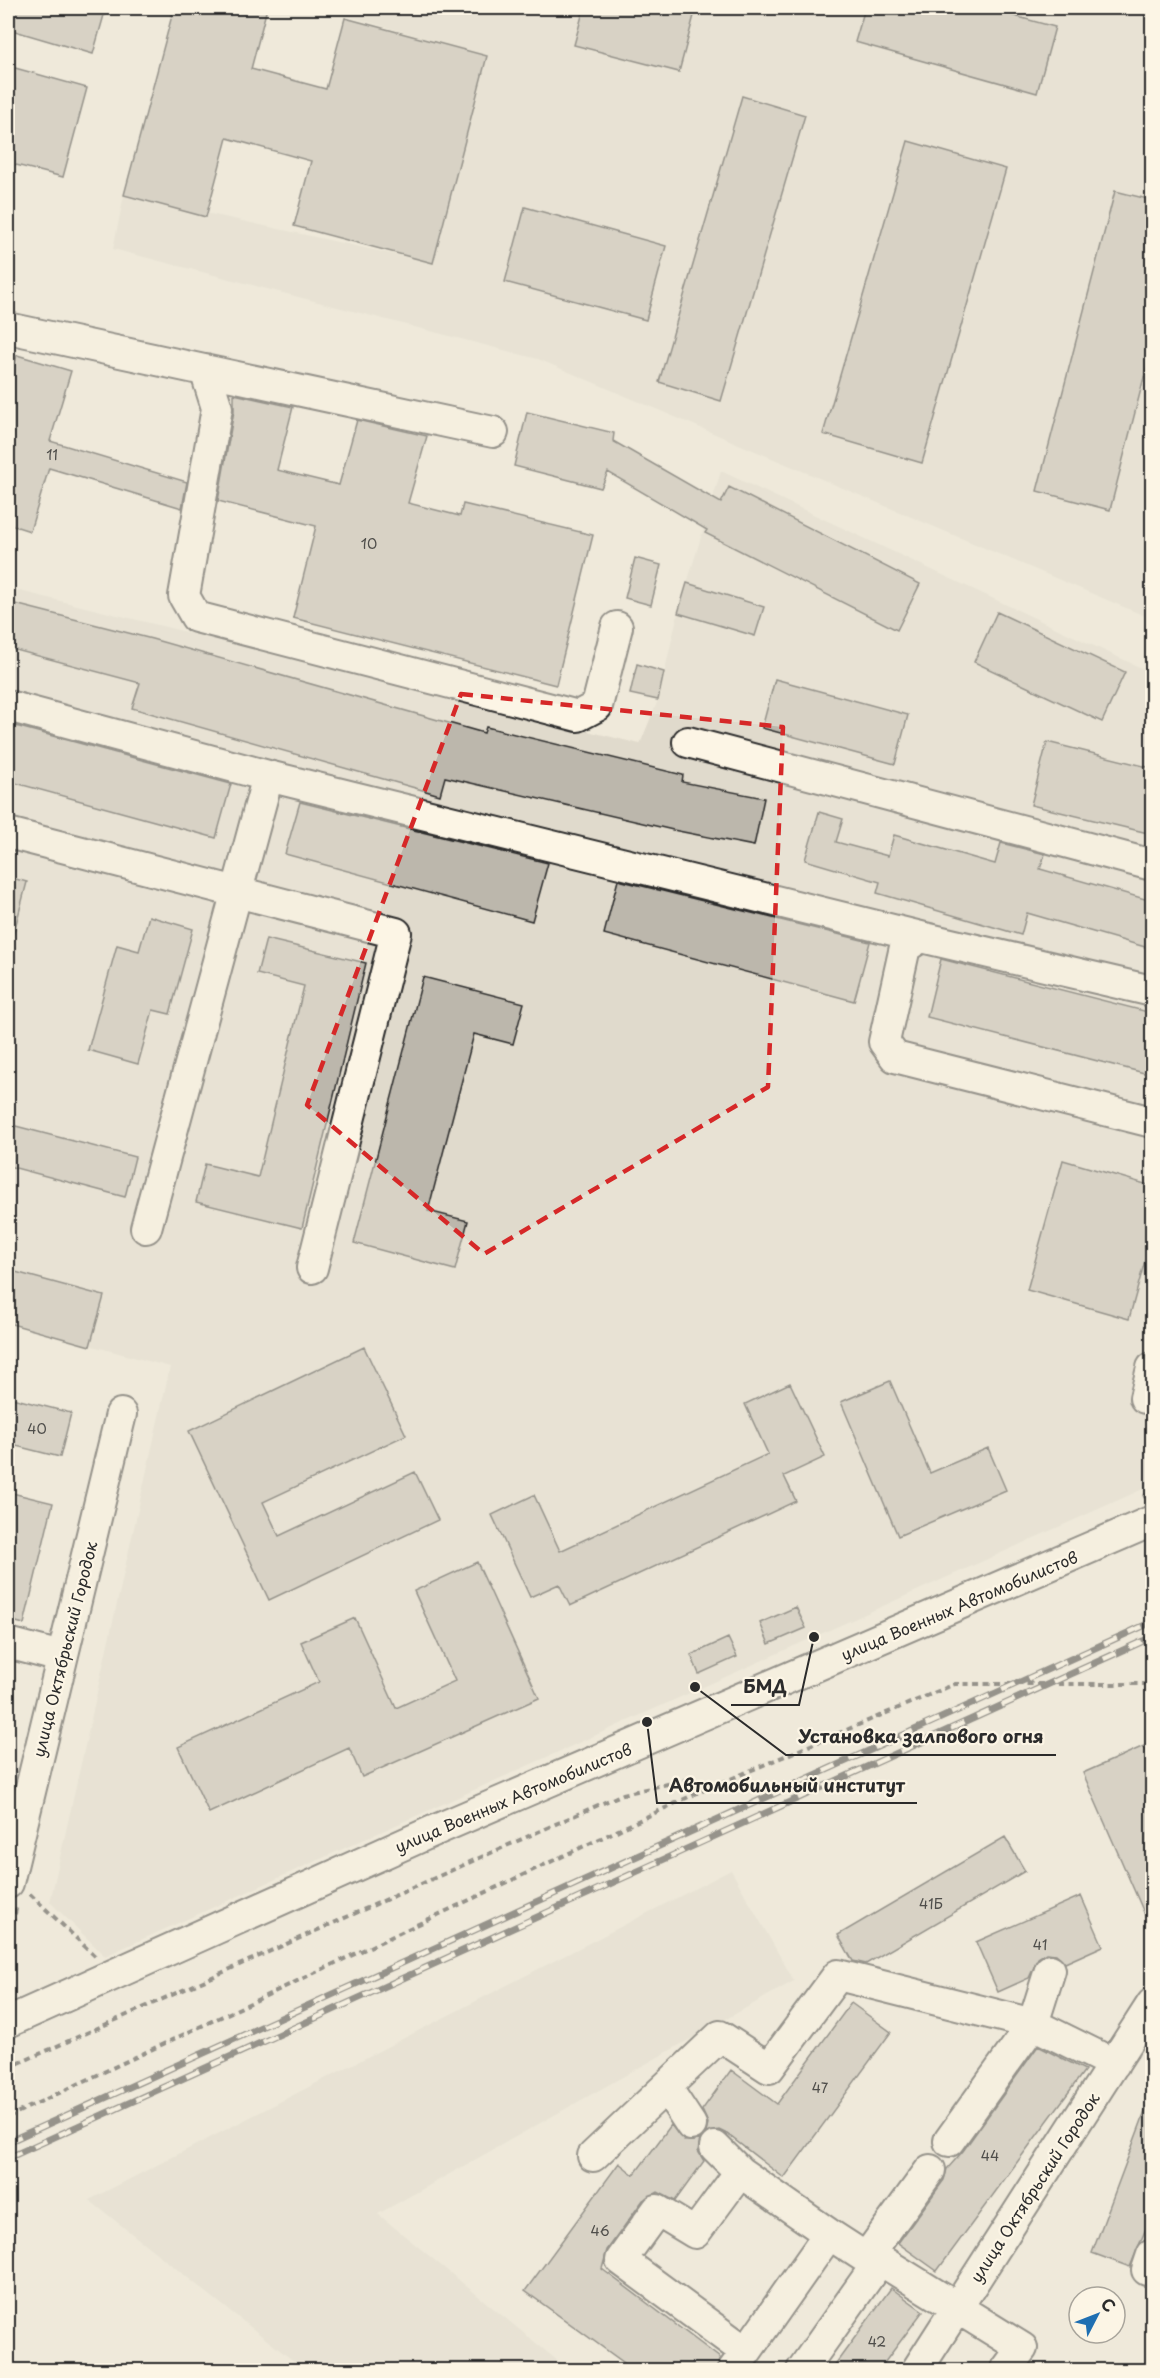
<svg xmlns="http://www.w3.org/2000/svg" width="1160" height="2378" font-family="'Playpen Sans',sans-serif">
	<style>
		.built { fill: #e0dacc }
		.building { fill: #bcb7ac; stroke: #2b2b2b; stroke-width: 1.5 }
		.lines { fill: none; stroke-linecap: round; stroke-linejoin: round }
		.minor-casing { stroke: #2b2b2b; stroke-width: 34 }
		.path { stroke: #2b2b2b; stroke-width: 4; stroke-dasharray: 6 4.5; stroke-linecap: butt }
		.minor { stroke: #fcf5e5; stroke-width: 30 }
		.rail-casing { stroke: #2b2b2b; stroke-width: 7 }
		.rail { stroke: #fcf5e5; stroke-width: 4.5; stroke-dasharray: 14; stroke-linecap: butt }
		.marked { fill: none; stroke: #d62828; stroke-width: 4.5; stroke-dasharray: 12 8; stroke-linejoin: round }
		.labels { text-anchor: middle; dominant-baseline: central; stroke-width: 4.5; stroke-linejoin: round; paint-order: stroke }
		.number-label { font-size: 14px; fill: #4f4e4b }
		.street-label { font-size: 16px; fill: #2b2b2b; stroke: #fcf5e5 }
		.leader { fill: none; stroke: #2b2b2b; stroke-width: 2 }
		.callout-dot { fill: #2b2b2b; stroke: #fcf5e5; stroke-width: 2 }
		.callout-label { font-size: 18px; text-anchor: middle; font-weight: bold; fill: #2b2b2b; stroke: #fcf5e5; stroke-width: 4.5; stroke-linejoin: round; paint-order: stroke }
	</style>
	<rect width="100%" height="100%" fill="#efe9da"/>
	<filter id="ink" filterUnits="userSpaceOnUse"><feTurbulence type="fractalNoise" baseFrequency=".0167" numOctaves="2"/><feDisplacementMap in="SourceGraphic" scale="12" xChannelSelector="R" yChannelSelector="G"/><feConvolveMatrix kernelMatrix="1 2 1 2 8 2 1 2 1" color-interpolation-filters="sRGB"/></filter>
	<g filter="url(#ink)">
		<path class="built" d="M319 8H1152V619L538 359 113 249 124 195 433 263 487 56Z
			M721 471 1152 673V1485L105 1956 50 1902 170 1367 8 1323V588L640 744 658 700 678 613Z
			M731 1870 794 1981 378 2214 569 2370H305L89 2200Z"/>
		<path class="building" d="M8 8H106L93 54 8 29Z
			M174 8H267L251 69 326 89 345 18 487 56 433 263 294 226 311 161 227 138 206 217 124 195Z
			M584 8H696L679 72 574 45Z
			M865 8H985L1055 27 1037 93 855 42Z
			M8 66 87 88 63 177 8 163Z
			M742 96 805 115 721 401 659 382Z
			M908 141 1006 169 922 463 823 434Z
			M1115 191 1152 200V346L1110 510 1037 491Z
			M525 207 666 246 646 320 505 282Z
			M17 355 71 371 50 441 187 482 182 508 49 468 30 531 8 524V387Z
			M234 394 293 407 277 470 339 485 357 420 427 436 408 503 460 516 463 504 593 535 556 685 293 618 316 526 218 501 234 411Z
			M527 412 614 433 613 441 721 503 729 487 920 584 897 630 705 533 707 530 608 472 601 488 514 466Z
			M635 558 661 565 651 605 625 598Z
			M687 583 764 607 755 636 678 613Z
			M15 604 152 639 484 733 486 727 683 775 682 782 764 798 754 846 673 830 445 777 440 795 132 708 140 683 8 648V633Z
			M997 612 1125 672 1102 722 974 662Z
			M637 664 664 672 658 700 630 694Z
			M775 679 908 715 895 764 762 728Z
			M8 724 231 784 216 838 8 781Z
			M1047 742 1152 768V834L1031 805Z
			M300 802 548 863 532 921 285 854Z
			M819 812 843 819 836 842 888 856 894 835 995 864 1001 843 1045 854 1040 869 1152 901V949L1027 913 1021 935 877 893 880 882 805 860Z
			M8 877 27 882 13 936 8 935Z
			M618 880 870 942 854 1001 604 934Z
			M149 916 193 929 170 1014 153 1010 138 1064 88 1050 117 945 139 951Z
			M266 939 366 963 302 1228 196 1202 205 1164 258 1177 304 986 257 974Z
			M941 959 1152 1013V1075L927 1017Z
			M423 977 524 1003 513 1044 474 1034 428 1211 468 1221 455 1270 354 1243Z
			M8 1124 135 1157 125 1197 8 1166Z
			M1063 1160 1152 1186V1235L1129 1319 1027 1290Z
			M8 1270 104 1296 90 1346 8 1323Z
			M364 1347 406 1435 263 1502 279 1536 415 1472 438 1520 269 1600 189 1431Z
			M890 1381 930 1473 988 1448 1006 1490 898 1536 841 1402Z
			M790 1383 825 1457 784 1476 796 1501 570 1606 559 1584 530 1597 492 1515 534 1495 560 1551 768 1454 745 1404Z
			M8 1397 71 1413 60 1457 8 1444Z
			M8 1492 53 1503 24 1624 8 1620Z
			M477 1562 539 1698 362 1777 349 1748 209 1813 178 1747 319 1682 301 1642 355 1618 396 1708 455 1681 414 1591Z
			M796 1607 806 1628 769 1644 760 1623Z
			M728 1638 737 1657 699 1674 691 1655Z
			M1144 1746 1152 1766V1931L1083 1773Z
			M1005 1837 1025 1871 866 1964 853 1961 838 1935Z
			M1081 1896 1103 1946 1065 1963 1056 1954 1046 1953 1038 1958 1029 1978 998 1992 976 1942Z
			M851 2003 891 2032 784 2178 727 2134 719 2130 706 2133 708 2123 702 2110 731 2070 777 2104Z
			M1038 2046 1085 2070 937 2271 898 2243 944 2180 947 2169 963 2151Z
			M1151 2096 1152 2214 1130 2267 1092 2253Z
			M671 2125 684 2141 700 2140 698 2151 704 2161 675 2201 658 2192 643 2200 607 2250 602 2269 720 2358 716 2370H634L525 2291 619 2163 634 2175Z
			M891 2288 923 2311 879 2370H831Z"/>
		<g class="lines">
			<defs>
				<path id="minor" d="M8 328 493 432
					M205 370 217 408 184 596 196 617 578 716 597 706 617 627
					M8 706 268 776 921 937
					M688 742 1152 865
					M8 833 396 933 312 1268
					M1152 991 921 937 905 947 884 1042 895 1057 1152 1122
					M146 1228 268 776
					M1145 1398 1152 1368
					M8 1643 61 1657
					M8 1883 121 1414
					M8 2022 431 1832 1152 1521
					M666 2087 691 2125
					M949 2141 1033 2024 1050 1970
					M715 2147 740 2172 829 2234 866 2258 880 2260 1022 2348 1006 2370
					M593 2156 720 2036 769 2068 838 1975 1033 2024 1114 2064
					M866 2258 930 2170
					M1147 2270 1152 2255
					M746 2352 829 2234
					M733 2370 746 2352 621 2260 657 2210 695 2233 740 2172
					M802 2370 880 2260
					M917 2370 1152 2004"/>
			</defs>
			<use href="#minor" class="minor-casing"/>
			<path class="path" d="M1143 1497 1152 1493
				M30 1894 96 1957
				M8 1945 17 1905
				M8 2068 623 1794 690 1779
				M8 2117 695 1794 955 1684H1152"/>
			<use href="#minor" class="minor"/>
			<defs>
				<path id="rail" d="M8 2142 1152 1622
					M8 2158 1152 1637"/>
			</defs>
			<use href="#rail" class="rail-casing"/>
			<use href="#rail" class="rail"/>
		</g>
	</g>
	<path d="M0 0H1160V2378H0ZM461 694 783 727 768 1087 484 1254 307 1105Z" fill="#efe9da" fill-opacity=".55" fill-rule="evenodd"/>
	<path class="marked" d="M461 694 783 727 768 1087 484 1254 307 1105Z"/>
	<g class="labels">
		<g class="number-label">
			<text x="52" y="454">11</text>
			<text x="369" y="543">10</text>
			<text x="37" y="1428">40</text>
			<text x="931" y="1903">41Б</text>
			<text x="1040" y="1944">41</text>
			<text x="820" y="2087">47</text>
			<text x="990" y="2155">44</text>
			<text x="600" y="2230">46</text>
			<text x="877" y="2341">42</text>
		</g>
		<g class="street-label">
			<text transform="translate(959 1605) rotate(-23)">улица Военных Автомобилистов</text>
			<text transform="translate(64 1649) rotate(-76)">улица Октябрьский Городок</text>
			<text transform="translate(513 1797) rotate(-23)">улица Военных Автомобилистов</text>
			<text transform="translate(1034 2187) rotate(-57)">улица Октябрьский Городок</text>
		</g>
	</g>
	<path class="leader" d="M814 1637L799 1705H731M695 1687L786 1755H1056M647 1722L657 1803H917"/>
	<g class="callout-dot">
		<circle cx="814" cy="1637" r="6"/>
		<circle cx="695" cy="1687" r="6"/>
		<circle cx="647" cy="1722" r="6"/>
	</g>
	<g class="callout-label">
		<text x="765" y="1693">БМД</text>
		<text x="921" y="1743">Установка залпового огня</text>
		<text x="787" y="1792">Автомобильный институт</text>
	</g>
	<rect width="1160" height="2378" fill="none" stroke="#fcf5e5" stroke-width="30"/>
	<rect x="15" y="15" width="1130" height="2348" fill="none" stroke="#2b2b2b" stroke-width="2" filter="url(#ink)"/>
	<g transform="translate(1097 2315) rotate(48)"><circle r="28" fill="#fcf5e5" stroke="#a8a49b" stroke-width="1.5"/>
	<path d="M0-4.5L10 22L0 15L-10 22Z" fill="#1f6fb2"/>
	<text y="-9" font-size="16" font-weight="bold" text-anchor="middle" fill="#2b2b2b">С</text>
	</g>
</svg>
